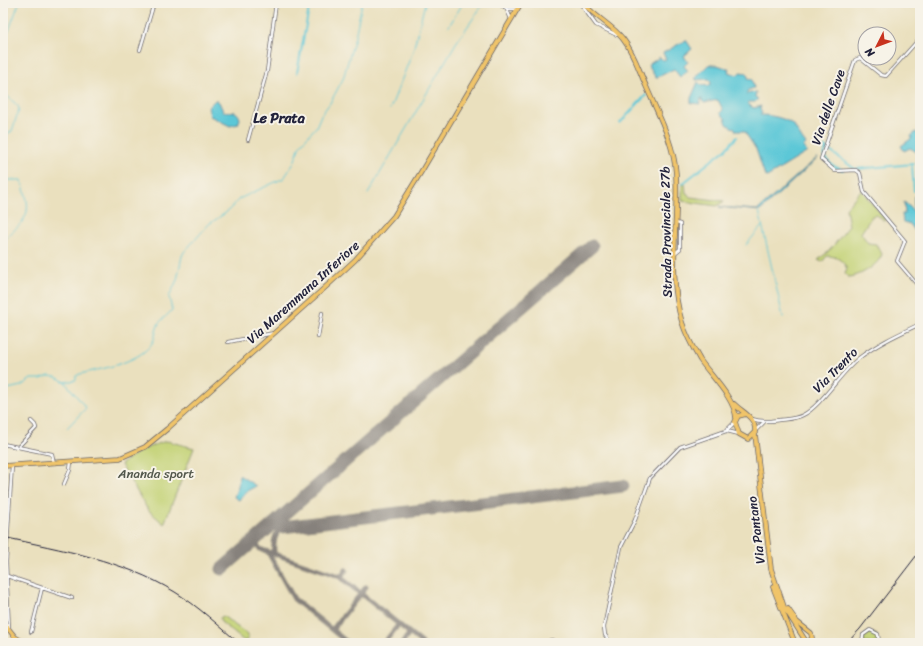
<svg xmlns="http://www.w3.org/2000/svg" width="923" height="646" font-family="Sriracha,sans-serif">
	<style>
		.green { fill: #c3d275; stroke: #727a58 }
		.water { fill: #5cc7d7; stroke: #3f7489 }
		.lines { fill: none; stroke-linecap: round; stroke-linejoin: round }
		.stream { stroke: #5cc7d7; stroke-width: 1 }
		.canal { stroke: #5cc7d7; stroke-width: 2 }
		.taxiway { stroke: #86817c; stroke-width: 5 }
		.runway { stroke: #86817c; stroke-width: 13 }
		.minor-casing { stroke: #686469; stroke-width: 4 }
		.major-casing { stroke: #686469; stroke-width: 5.5 }
		.minor { stroke: #fff; stroke-width: 2.5 }
		.major { stroke: #f0c469; stroke-width: 4 }
		.rail { stroke: #22223b; stroke-width: 1 }
		.labels { text-anchor: middle; dominant-baseline: central; stroke-width: 4; stroke-linejoin: round; paint-order: stroke }
		.street-label { font-size: 13px; fill: #22223b; stroke: #f7f3e8 }
		.park-label { font-size: 13px; fill: #52574c; stroke: #f7f3e8 }
		.neighbourhood-label { font-size: 14px; font-weight: bold; fill: #22223b; stroke: #f7f3e8 }
	</style>
	<rect width="100%" height="100%" fill="#f7f3e8"/>
	<filter id="ink" filterUnits="userSpaceOnUse"><feTurbulence type="fractalNoise" baseFrequency=".025" numOctaves="2"/><feDisplacementMap in="SourceGraphic" scale="8" xChannelSelector="R" yChannelSelector="G"/><feConvolveMatrix kernelMatrix="1 2 1 2 8 2 1 2 1" color-interpolation-filters="sRGB"/></filter>
	<filter id="wash" filterUnits="userSpaceOnUse"><feTurbulence type="fractalNoise" baseFrequency=".012" numOctaves="4" result="noise"/><feDisplacementMap in="SourceGraphic" scale="16" xChannelSelector="R" yChannelSelector="G"/><feGaussianBlur stdDeviation="0.9" result="paint"/><feColorMatrix in="noise" values="0 0 0 0 0 0 0 0 0 0 0 0 0 0 0 0 0 1.4 0 .05"/><feComposite in="paint" operator="in"/></filter>
	<g filter="url(#wash)">
		<rect width="100%" height="100%" fill="#eae0be"/>
		<path class="green" d="M685 183 686 193 690 197 724 201 717 206 682 201V185Z
			M861 190 886 220 884 221 877 215 872 216 861 233 868 243 876 244 882 254C879 265 859 277 848 277L845 274 847 269C843 260 836 256 827 256L822 262 818 260 830 250 849 226 846 208Z
			M167 441 194 448 164 524 148 510 121 465C129 455 154 444 167 441Z
			M223 616 248 635V640L244 641 221 622 220 618Z
			M868 633 876 634 877 643H864V637Z"/>
		<path class="water" d="M686 40 692 49 684 56 688 62 684 66 688 71 680 77 674 69 656 78 648 65 660 57 663 60 666 59 663 53Z
			M708 65H717L729 69 728 72 738 75 740 72 747 73 748 78 752 79 754 88 748 90 746 94 756 92 755 97 758 99 755 102H748V105L754 108 761 106 760 109 762 113 760 115C769 115 787 118 793 125 796 128 802 140 806 144L803 147 807 152 806 153 767 177 765 176 756 149 744 131H736L734 127 733 128 727 124 725 118 720 113 723 110 718 100 704 103 701 98 700 104 691 103V98L698 82 701 85 709 86 711 83 709 79 696 80V77Z
			M215 100 219 102 223 111C230 113 237 108 240 119L238 124 230 126 210 116 208 107Z
			M916 132 920 134V154L910 148 904 151 901 146 912 138 911 136Z
			M817 158H818L760 211 719 207 758 210Z
			M914 196 920 198V238L910 224 903 222 902 214H905L904 202 910 207 912 211 914 210Z
			M239 475 256 486 247 491 239 500 234 497 238 486Z"/>
		<g class="lines">
			<path class="stream" d="M449 26 463 3
				M3 54 6 38 19 3
				M3 69 5 94 18 106 19 109 12 131 3 138
				M390 109 413 51 425 3
				M3 180H21C33 213 29 218 3 240
				M368 194 456 43 484 3
				M759 211 783 317
				M746 245 762 226
				M65 382 86 408 67 428
				M3 390 21 386 31 379H41L49 376 56 377 65 382 76 380V376L80 374C101 369 136 363 150 346 156 339 155 331 159 323 163 318 168 315 172 310L169 297 177 280 182 256 184 252 209 224 227 212 239 199 284 178 294 163 300 145 316 127 321 115 330 103 343 79 355 37 362 3"/>
			<path class="canal" d="M297 73 310 3
				M620 123 646 95
				M824 147 826 148 824 157 833 166 843 170
				M827 149 855 169
				M912 165 914 191
				M855 169 914 164
				M682 184 726 149 737 137"/>
			<path class="taxiway" d="M254 541 260 549 339 576 422 643
				M268 552 294 599 348 643
				M274 553C273 543 274 534 282 527
				M341 577 346 570
				M332 630 366 587
				M384 643 399 624
				M402 643 410 633"/>
			<path class="runway" d="M282 527 623 486
				M222 569 592 246"/>
		</g>
	</g>
	<g filter="url(#ink)">
		<g class="lines">
			<defs>
				<path id="minor" d="M497 3 508 9H517
					M580 3 596 25 617 35
					M507 10 511 19
					M920 38 886 76 881 75 860 58 855 60 821 159 835 171 856 170 860 173 864 192 905 241 897 261 920 288
					M140 50 154 3
					M248 140 267 71 276 3
					M675 253 680 249V224L676 223
					M318 337 322 313
					M228 342 274 333
					M752 419C761 422 769 421 779 420 787 419 796 419 803 415 822 405 840 373 859 358 877 344 899 334 920 324
					M756 430 764 422
					M727 431 739 434
					M3 444 52 454 54 463
					M18 447 36 428 35 425 31 421
					M64 484 70 470 71 462
					M7 576 72 598
					M9 629 6 562 12 465
					M31 632 42 588
					M14 643 15 637
					M542 643 552 640 553 643
					M611 643 605 635 604 627 621 547 635 520 650 478 680 447 726 431 734 423
					M862 643 863 635 870 630 878 634 879 643"/>
				<path id="major" d="M583 3C595 17 612 25 623 39 634 53 639 70 646 86 658 114 674 143 676 174 679 223 667 274 682 322 686 335 693 348 700 360 711 376 735 399 736 418
					M734 404C743 413 756 417 755 432L748 439 739 434 735 422 738 416 746 414
					M755 434 771 569 784 607 807 643
					M3 466 120 458 145 447 167 429 329 284 355 260 394 216 421 172 521 3
					M773 587 795 643
					M788 609 797 622 811 633 812 638 808 643
					M3 622 15 637 25 643"/>
			</defs>
			<use href="#minor" class="minor-casing"/>
			<use href="#major" class="major-casing"/>
			<use href="#minor" class="minor"/>
			<use href="#major" class="major"/>
			<path class="rail" d="M3 537C62 550 123 560 175 592 198 606 219 626 239 643
				M847 643 860 629 920 551"/>
		</g>
	</g>
	<g class="labels">
		<g class="street-label">
			<text transform="translate(828 107) rotate(-71)">Via delle Cave</text>
			<text transform="translate(666 232) rotate(-91)">Strada Provinciale 27b</text>
			<text transform="translate(303 292) rotate(-42)">Via Maremmana Inferiore</text>
			<text transform="translate(835 370) rotate(-45)">Via Trento</text>
			<text transform="translate(756 530) rotate(-97)">Via Pantano</text>
		</g>
		<g class="park-label">
			<text x="156" y="473">Ananda sport</text>
		</g>
		<g class="neighbourhood-label">
			<text x="279" y="118">Le Prata</text>
		</g>
	</g>
	<rect width="923" height="646" fill="none" stroke="#f7f3e8" stroke-width="16"/>
	<g transform="translate(877 46) rotate(228)"><circle r="19" fill="#f7f3e8" stroke="#a29fa3"/>
	<path d="M0-3L7 15L0 10L-7 15Z" fill="#c8321e"/>
	<text y="-6" font-size="11" font-weight="bold" text-anchor="middle" fill="#22223b">N</text>
	</g>
</svg>
